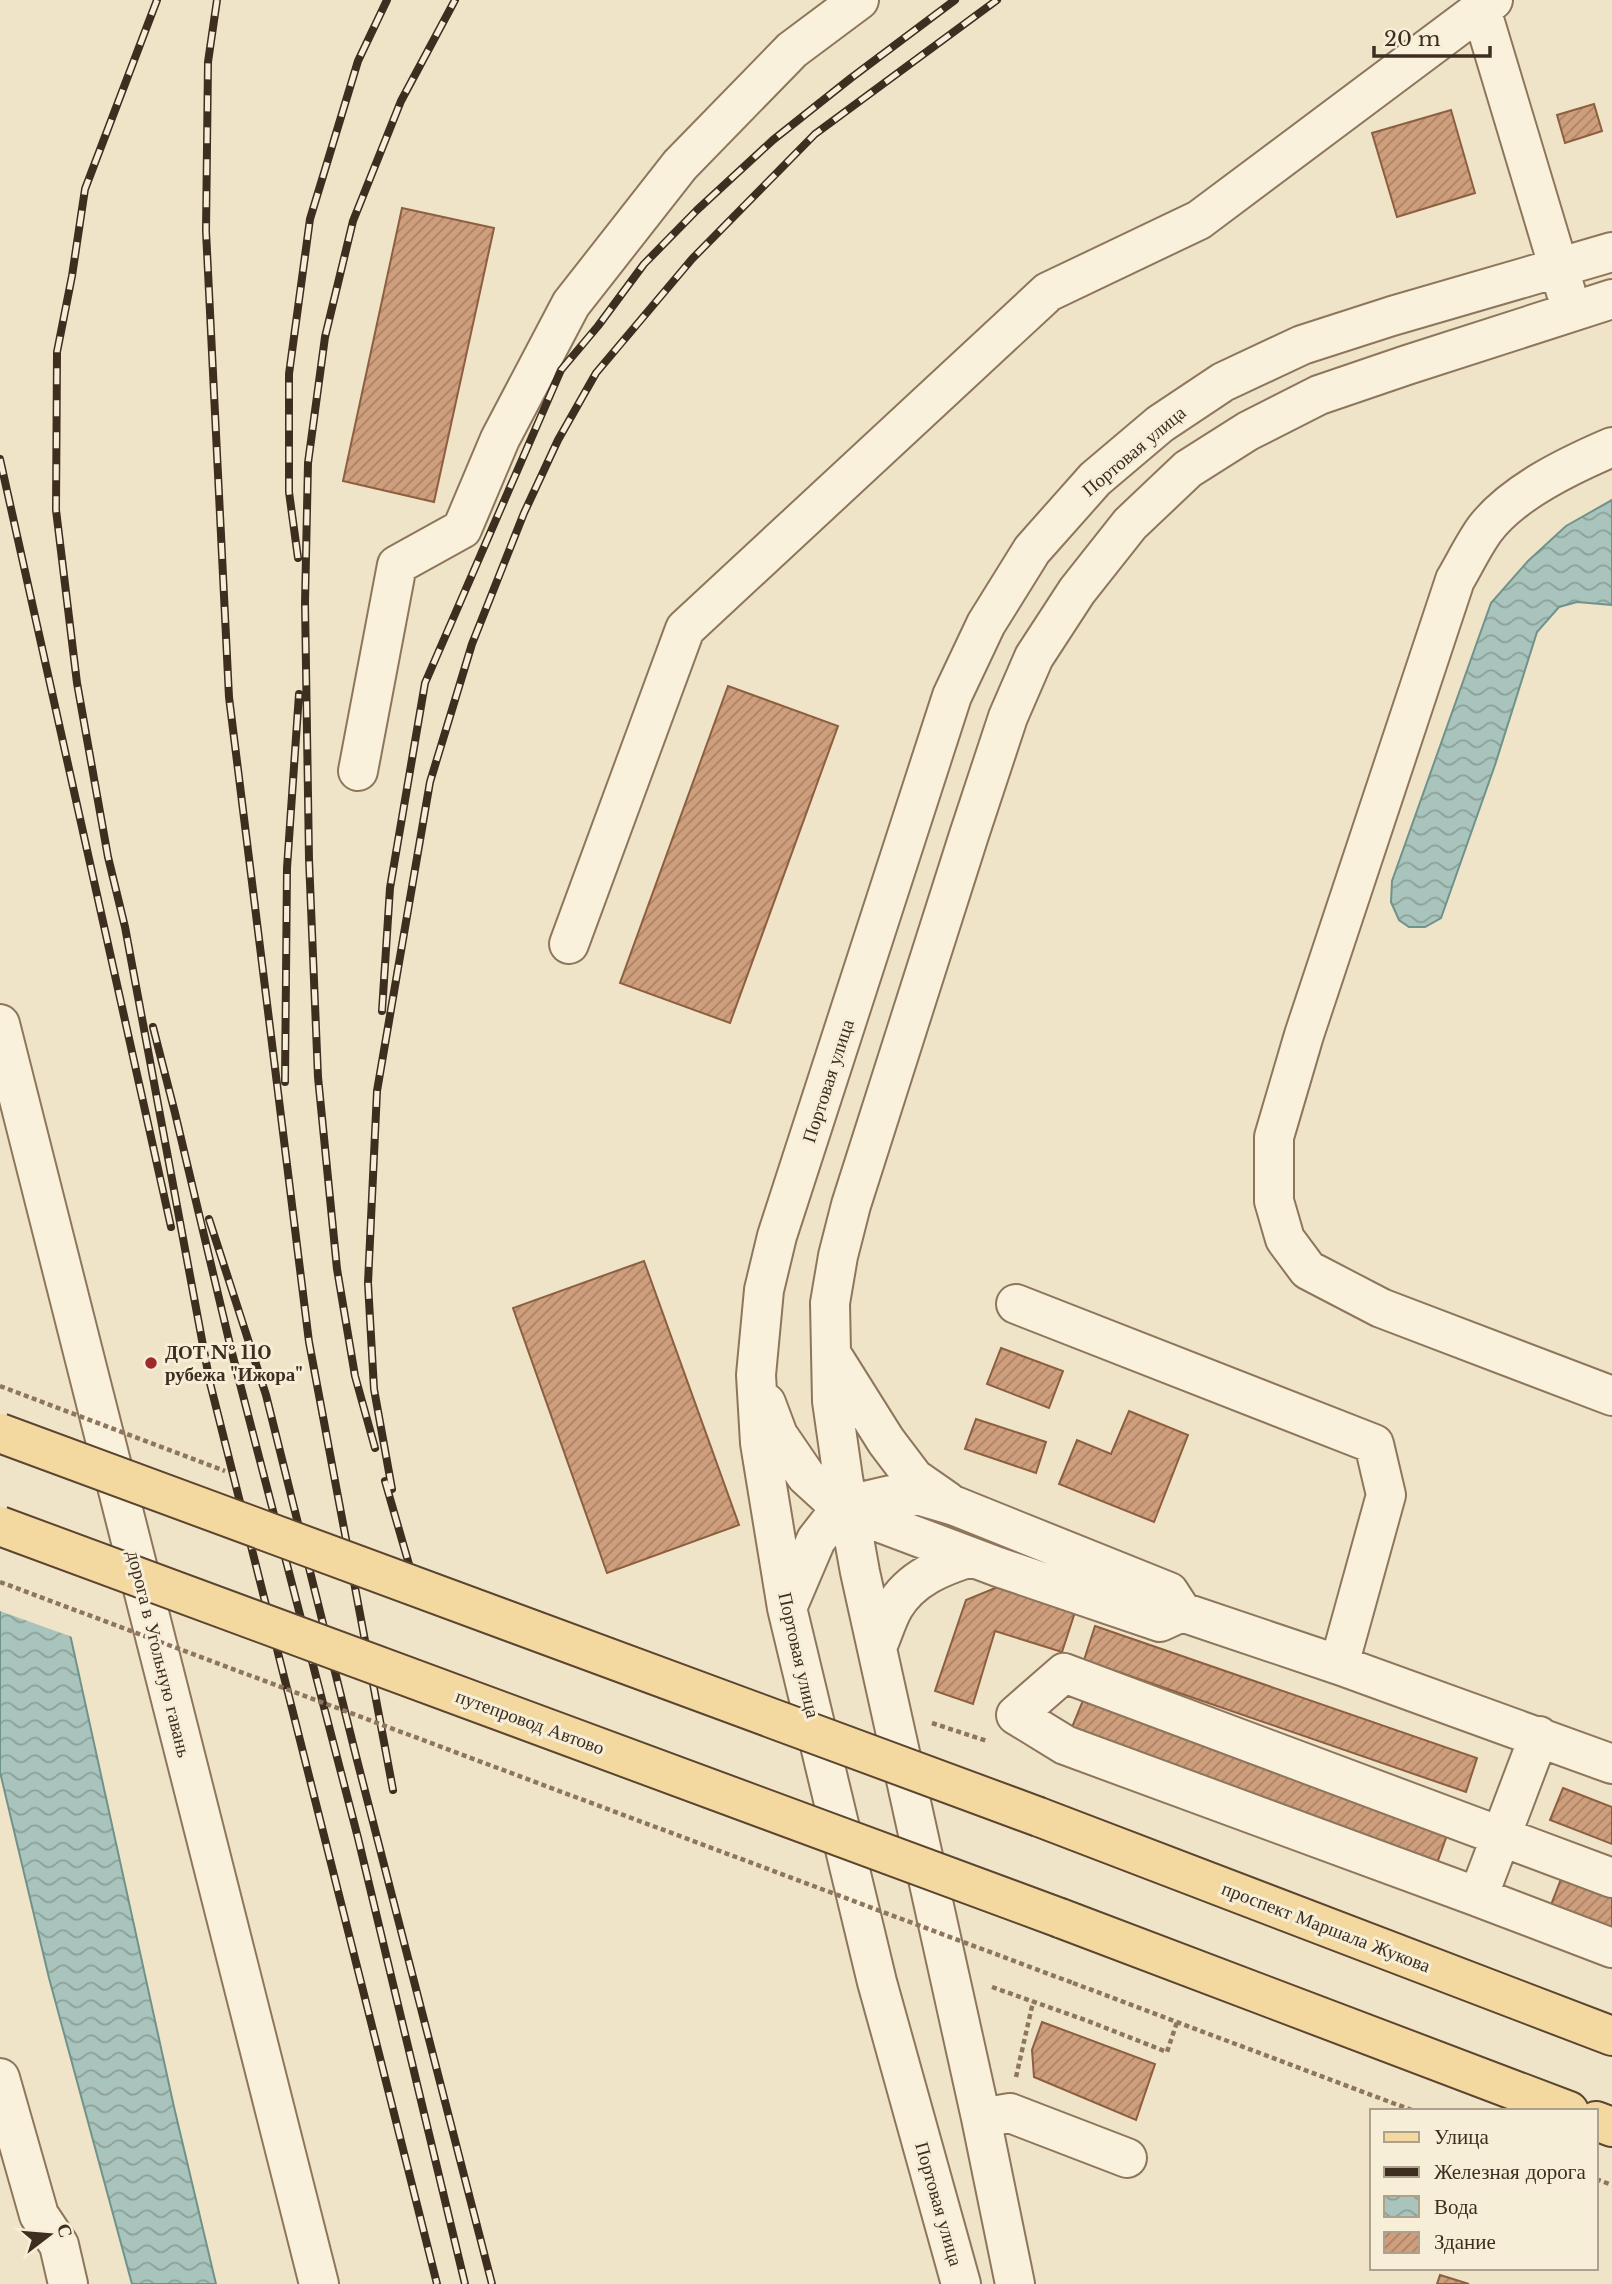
<svg xmlns="http://www.w3.org/2000/svg" width="1612" height="2284" font-family="'Libre Baskerville',serif">
	<style>
		.water { fill: url(#water-waves); stroke: #6f938a; stroke-width: 2 }
		.pier { fill: #f0e4c8 }
		.building { fill: url(#building-hatch); stroke: #8d5f41; stroke-width: 2 }
		.lines { fill: none; stroke-linecap: round; stroke-linejoin: round }
		.minor-casing { stroke: #8d765c; stroke-width: 42 }
		.major-casing { stroke: #5b4430; stroke-width: 42 }
		.path { stroke: #8d765c; stroke-width: 4.5; stroke-dasharray: 5 3.5; stroke-linecap: butt }
		.minor { stroke: #faf1dc; stroke-width: 38 }
		.major { stroke: #f3d9a0; stroke-width: 38 }
		.rail-casing { stroke: #3d2e20; stroke-width: 8 }
		.rail { stroke: #f7eed8; stroke-width: 5; stroke-dasharray: 16; stroke-linecap: butt }
		.major-bridge-casing { stroke: #5b4430; stroke-width: 42; stroke-linecap: butt }
		.path-bridge { stroke: #8d765c; stroke-width: 4.5; stroke-dasharray: 5 3.5; stroke-linecap: butt }
		.major-bridge { stroke: #f3d9a0; stroke-width: 38 }
		.poi-dot { fill: #9e2a2b; stroke: #f7eed8; stroke-width: 2.5 }
		.labels { text-anchor: middle; dominant-baseline: central; stroke-width: 6; stroke-linejoin: round; paint-order: stroke }
		.street-label { font-size: 19px; fill: #3d2e20; stroke: #f7eed8 }
		.poi-label { font-size: 19px; font-weight: bold; fill: #3d2e20; stroke: #f7eed8; text-anchor: start }
	</style>
	<defs>
		<pattern id="water-waves" width="16" height="10" patternUnits="userSpaceOnUse" patternTransform="scale(1.75)"><rect width="16" height="10" fill="#a9c4bc"/><path d="M0 5q4-4 8 0t8 0" fill="none" stroke="#8ba098"/></pattern>
		<pattern id="building-hatch" width="6" height="6" patternUnits="userSpaceOnUse" patternTransform="scale(1.75)"><rect width="6" height="6" fill="#cf9f7d"/><path d="M-1 1l2-2M0 6l6-6M5 7l2-2" fill="none" stroke="#a98266"/></pattern>
	</defs>
	<rect width="100%" height="100%" fill="#f0e4c8"/>
	<path class="water" d="M1612 500V605L1577 602 1559 607 1537 632 1495 765 1441 918 1425 927H1409L1399 920 1391 902 1392 881 1491 603 1528 561 1566 526Z
		M0 1380 70 1634 174 2107 216 2284H132L49 1978 0 1772Z"/>
	<path class="pier" d="M0 1376 3 1379 75 1638 0 1611Z"/>
	<path class="building" d="M1594 104 1602 131 1565 143 1557 115Z
		M1451 110 1475 193 1397 217 1372 133Z
		M402 208 494 228 434 502 343 481Z
		M728 686 838 726 730 1023 620 983Z
		M644 1261 739 1525 607 1573 513 1308Z
		M1001 1348 1063 1371 1049 1408 987 1384Z
		M1129 1411 1188 1435 1154 1522 1059 1484 1077 1440 1111 1454Z
		M976 1419 1046 1442 1036 1473 965 1449Z
		M1000 1586 1075 1612 1062 1652 995 1631 973 1704 935 1691 966 1600Z
		M1095 1626 1477 1758 1466 1792 1084 1660Z
		M1084 1698 1447 1835 1435 1869 1070 1732Z
		M1563 1788 1612 1807V1844L1550 1820Z
		M1563 1874 1612 1894V1935L1549 1910Z
		M1042 2022 1155 2064 1136 2120 1034 2077 1032 2050Z
		M1440 2275 1469 2284H1437Z"/>
	<g class="lines">
		<defs>
			<path id="minor" d="M1481 9 1566 292
				M1612 447C1570 465 1513 492 1485 529 1474 544 1465 563 1455 580L1304 1035 1274 1137V1201L1285 1239 1308 1270 1381 1308 1612 1396
				M358 771 397 565 462 529 500 439 571 304 680 165 792 50 859 0
				M569 944 685 629 1048 292 1199 220 1493 0
				M0 1024 319 2284
				M1016 1304 1374 1444 1386 1495 1339 1665
				M832 1355 886 1441 914 1478 947 1501
				M766 1403 778 1435 806 1476 841 1508 998 1567 1160 1622 1182 1612
				M787 1608 816 1540 841 1508 848 1505 891 1495 921 1496 955 1506 1169 1592 1182 1612 1339 1665 1612 1764
				M877 1647C883 1634 887 1619 894 1607 911 1578 942 1566 971 1557
				M1539 1736 1478 1897 1612 1948
				M1478 1897 1065 1745 1016 1715 1064 1673 1612 1878
				M0 2078 39 2215 59 2245 68 2284
				M981 2118 1010 2113 1127 2158
				M961 2284 877 1982 787 1608 760 1443 756 1375 764 1290 777 1236 952 696 986 624 1032 550 1095 479 1160 424 1223 382 1302 345 1392 316 1612 252
				M1015 2284 981 2118 860 1572 843 1478 832 1401 830 1303 838 1256 851 1205 969 835 1008 717 1034 657 1077 591 1130 524 1188 469 1248 431 1319 395 1407 365 1612 299"/>
			<path id="major" d="M1039 1817 1612 2036
				M1060 1918 1569 2111
				M1596 2121 1612 2127"/>
		</defs>
		<use href="#minor" class="minor-casing"/>
		<use href="#major" class="major-casing"/>
		<path class="path" d="M932 1723 987 1741
			M1073 1983 1414 2111
			M992 1987 1088 2021 1167 2052 1177 2022
			M1016 2077 1033 2002
			M1596 2179 1612 2185"/>
		<use href="#minor" class="minor"/>
		<use href="#major" class="major"/>
		<defs>
			<path id="rail" d="M157 0 85 189 72 276 57 352 56 510 77 683 108 857 125 927 210 1383 437 2284
				M217 0 208 62 206 231 229 697 309 1342 393 1790
				M0 459 171 1227
				M298 558 289 492V374L310 219 358 61 387 0
				M382 1011 390 888 425 683 561 370 598 326 644 264 697 210 773 140 851 78 955 0
				M153 1027 175 1113 232 1353 358 1838 465 2284
				M285 1082 287 868 299 694
				M209 1219 266 1395 356 1756 492 2284
				M375 1448 355 1376 337 1269 318 1077 309 859 305 603 308 463 325 337 353 221 401 101 455 0
				M385 1481 421 1606
				M392 1489 374 1389 368 1283 377 1091 430 782 472 644 524 513 558 440 596 373 692 259 815 134 997 0"/>
		</defs>
		<use href="#rail" class="rail-casing"/>
		<use href="#rail" class="rail"/>
		<defs>
			<path id="major-bridge" d="M0 1433 1039 1817
				M0 1526 1060 1918"/>
		</defs>
		<use href="#major-bridge" class="major-bridge-casing"/>
		<path class="path-bridge" d="M0 1386 225 1471
			M0 1582 1073 1983"/>
		<use href="#major-bridge" class="major-bridge"/>
	</g>
	<circle class="poi-dot" cx="151" cy="1363" r="7"/>
	<g class="labels">
		<g class="street-label">
			<text transform="translate(1134 451) rotate(-40)">Портовая улица</text>
			<text transform="translate(828 1081) rotate(-72)">Портовая улица</text>
			<text transform="translate(159 1654) rotate(76)">дорога в Угольную гавань</text>
			<text transform="translate(799 1655) rotate(77)">Портовая улица</text>
			<text transform="translate(530 1722) rotate(20)">путепровод Автово</text>
			<text transform="translate(1326 1927) rotate(21)">проспект Маршала Жукова</text>
			<text transform="translate(939 2204) rotate(74)">Портовая улица</text>
		</g>
		<g class="poi-label">
			<text x="165" y="1352">ДОТ № 110<tspan x="165" dy="22">рубежа "Ижора"</tspan></text>
		</g>
	</g>
	<rect x="1370" y="2109" width="228" height="161" fill="#f7eed8" stroke="#ada18e" stroke-width="2"/>
	<rect x="1384" y="2132" width="35" height="10" fill="#f3d9a0" stroke="#ada18e" stroke-width="2"/>
	<text x="1434" y="2144" font-size="21" fill="#3d2e20">Улица</text>
	<rect x="1384" y="2167" width="35" height="10" fill="#3d2e20" stroke="#ada18e" stroke-width="2"/>
	<text x="1434" y="2179" font-size="21" fill="#3d2e20">Железная дорога</text>
	<rect x="1384" y="2196" width="35" height="21" fill="url(#water-waves)" stroke="#ada18e" stroke-width="2"/>
	<text x="1434" y="2214" font-size="21" fill="#3d2e20">Вода</text>
	<rect x="1384" y="2232" width="35" height="21" fill="url(#building-hatch)" stroke="#ada18e" stroke-width="2"/>
	<text x="1434" y="2249" font-size="21" fill="#3d2e20">Здание</text>
	<g transform="translate(49 2235) rotate(74)" stroke="#f7eed8" stroke-width="5" paint-order="stroke">
	<path d="M0-5L12 26L0 18L-12 26Z" fill="#3d2e20"/>
	<text y="-10" font-size="19" font-weight="bold" text-anchor="middle" fill="#3d2e20">С</text>
	</g>
	<path d="M1374 46v10h116v-10" fill="none" stroke="#3d2e20" stroke-width="3.5"/>
	<text x="1384" y="46" font-size="21" fill="#3d2e20" stroke="#f7eed8" stroke-width="5" paint-order="stroke">20 m</text>
</svg>
